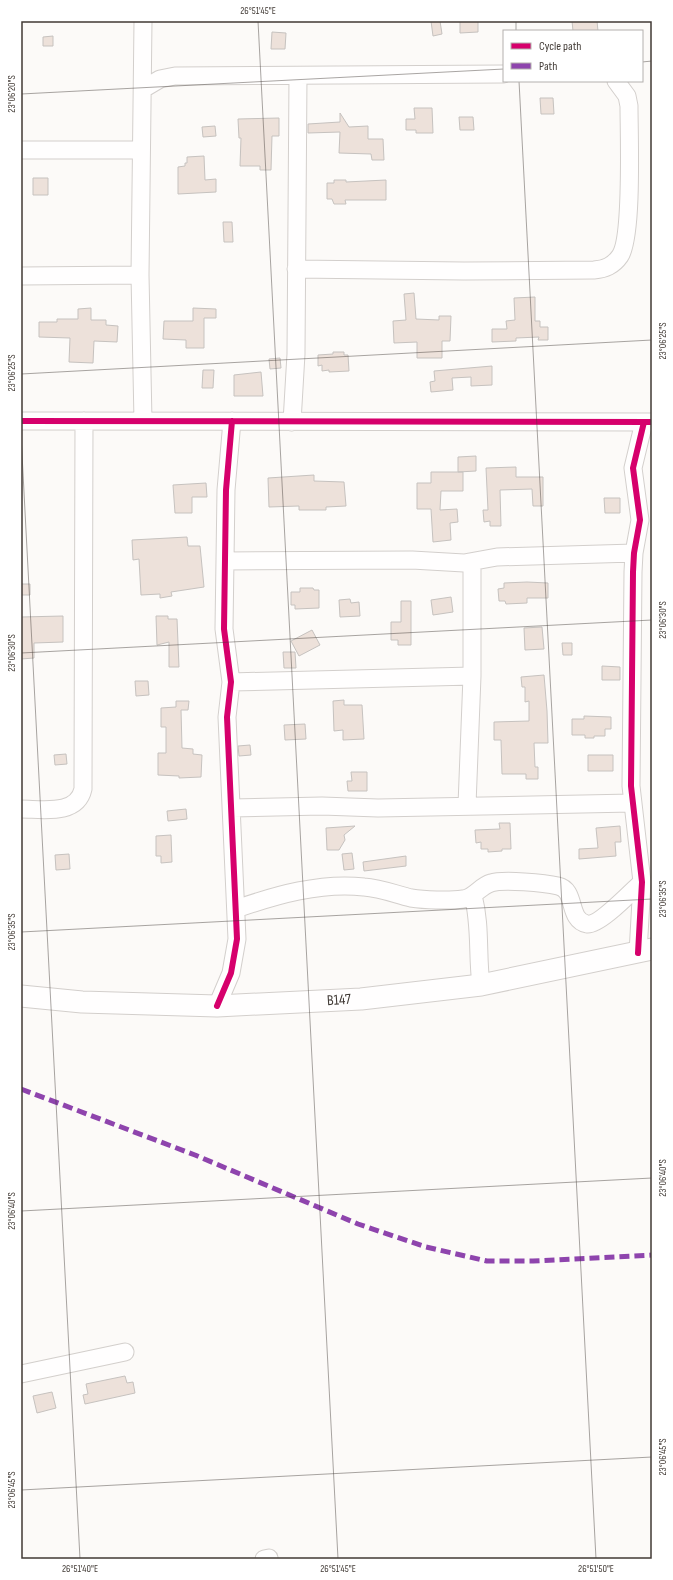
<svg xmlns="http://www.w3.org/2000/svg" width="673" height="1580" font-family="'Sofia Sans Condensed',sans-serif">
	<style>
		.building { fill: #ede1da; stroke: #c6c2bf }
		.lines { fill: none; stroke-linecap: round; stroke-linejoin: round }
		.minor-casing { stroke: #d3cfcc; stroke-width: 19 }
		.major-casing { stroke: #d3cfcc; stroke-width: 23 }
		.minor { stroke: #fffefe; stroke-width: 17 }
		.major { stroke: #fffefe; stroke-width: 21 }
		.quiet { stroke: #8e44ad; stroke-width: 5; stroke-dasharray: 10 5; stroke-linecap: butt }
		.cycleway-casing { stroke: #fff; stroke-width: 8 }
		.cycleway { stroke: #d6006c; stroke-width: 6 }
		.ticks { fill: none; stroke: #413a35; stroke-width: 1; stroke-opacity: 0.45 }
		.labels { text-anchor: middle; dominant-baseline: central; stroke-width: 3; stroke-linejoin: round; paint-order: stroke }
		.street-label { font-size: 15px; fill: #413a35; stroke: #fff }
		.neatline { fill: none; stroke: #413a35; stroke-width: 1.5 }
		.ticks-label { font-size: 10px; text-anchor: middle; fill: #413a35 }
	</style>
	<rect width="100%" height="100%" fill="#fcfaf8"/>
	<path class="building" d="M431 21H440L442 34 433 36Z
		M460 21H478V32L460 33Z
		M572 21H597L598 31H573Z
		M272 32 286 33 285 49H271Z
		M53 36V46H43V37Z
		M540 98H553L554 114H541Z
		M414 108H432L433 133H416V130H406V119H415Z
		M340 113 349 127 368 126V139H383L384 160H372L371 154 339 153 340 132 308 133V124L340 122Z
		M459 117H473L474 130H460Z
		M279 118V136H272L271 170H260V166H240L241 138H239L238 119Z
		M215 126 216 136 203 137 202 127Z
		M204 156 205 180 216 179V192L178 194V167L185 166V163H187V157Z
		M33 178H48V195H33Z
		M334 180H346V182L386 180V200H345L346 204H334L332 199H327V183H334Z
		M223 222H232L233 242H224Z
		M414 293 416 319 439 320V316H451L450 341H442V358H417V342L394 343 393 321 406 320 404 294Z
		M535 297V321H540V327H548V340H538L539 337 516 338V341L492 342V329H507L506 321 515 320 514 298Z
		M91 308V320H106V325L118 326 117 342 94 341 93 363 69 362 70 338 39 337V322H57V319H78V309Z
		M193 308 216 309V318H204V348H186V340L163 339 164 321H193Z
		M333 352H344V355H348L349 371 329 372V370L322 371V365L318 366V355L333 354Z
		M280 358 281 368 270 369 269 359Z
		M492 366V385L471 386V377L452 378 453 390 431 392 430 382 435 381 434 371Z
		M203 370H214L213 388H202Z
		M261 372 263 396H234V375Z
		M476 456V471L458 472V457Z
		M516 467V477H543V506H533L532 489 500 490 501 526H490V521L484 522 483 510H488L486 468Z
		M431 472H463V491H441L440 510 457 509 458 522 450 523 451 540 433 542 431 509H417V483H431Z
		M314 475V481L344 482 346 506 326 507V510H299V506L269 507 268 478Z
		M206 483 207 497H192V513H175L173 485Z
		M604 498H620V513H605Z
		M187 537 188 546H200L204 587 171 592 172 596 160 598V594L141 595 139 559 133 560 132 540Z
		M527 582 548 583V598H527V603L506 604 505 601H499L498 589 504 588V583Z
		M21 584H30V595H21Z
		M300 588H313L314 590H319V608L295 609V605H291V592H300Z
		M451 597 453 612 433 615 431 600Z
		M350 599 351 603 359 602 360 616 340 617 339 600Z
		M401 601H411V645H398V640H391V622H401Z
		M63 616V642L34 643V658L21 659V617Z
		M156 616H168V619H177L179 667H169V642L157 645Z
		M542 627 544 649 525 650 524 628Z
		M312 630 320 645 299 656 291 641Z
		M562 643H572V655H563Z
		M283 652H295L296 668H284Z
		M602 666 620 667V680H602Z
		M544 675 547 711 548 743H534L535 767H538V779H526V774H502L501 740H494V722L529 721V701L525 702V687H522L521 677Z
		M135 681H148L149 695 136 696Z
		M344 700V705H362L364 739 343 740V730L334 731 333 701Z
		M176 701H189L188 710H181L182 748 193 749V754L202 755 201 777 179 778V776L158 775V753H166V727H161V708L176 707Z
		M584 716 611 717V729H605V736H594V738H585V735H572V719H584Z
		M305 724 306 739 285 740 284 725Z
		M250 745 251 755 239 756 238 746Z
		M66 754 67 764 55 765 54 755Z
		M588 755H613V771H588Z
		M351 772H367V791H348L347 781H352Z
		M186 809 187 819 168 821 167 811Z
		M499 823H510L511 849H502V851L488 852V849H481V842L476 843 475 830 500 829Z
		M355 826 344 835 345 840 339 850H327L326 828Z
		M620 826 621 842H615L616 856 579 859V849L598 848 596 828Z
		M171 835 172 862 161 863V856H156V836Z
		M352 853 354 869 344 870 342 854Z
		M69 854 70 869 56 870 55 855Z
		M406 856V866L364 871 363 862Z
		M125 1376 127 1383 133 1382 135 1393 85 1404 83 1395 88 1394 86 1384Z
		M52 1392 56 1408 37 1413 33 1396Z"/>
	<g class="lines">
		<defs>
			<path id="minor" d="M143 21 140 275 143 421
				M143 89 160 79 175 76 504 74
				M21 150H141
				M296 269 464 271 594 270C605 269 613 266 620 256 633 237 629 134 629 106L627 96 616 81
				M21 276 140 275
				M21 421 652 422
				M292 422 296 354 298 76
				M225 561 412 560 464 563 497 557 634 553
				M231 682 472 676
				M467 805 472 676V562
				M232 808 322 806 378 808 632 803
				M21 809C42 809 77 816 83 789L84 421
				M473 895C481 926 477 954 481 985
				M236 909C276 895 321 882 364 887 380 888 395 894 411 898 424 900 449 901 463 899 474 898 480 886 491 883 503 879 545 883 558 886 577 890 567 920 587 924 599 926 632 891 642 882
				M638 953 642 882 631 786 633 572 634 553 640 520 633 468 644 422
				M217 1006 231 973 237 939 227 717 231 682 224 629 226 490 232 421
				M21 1374 125 1352
				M264 1559 269 1558"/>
			<path id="major" d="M21 996 82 1002 217 1006 361 999 481 985 652 949"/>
		</defs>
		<use href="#minor" class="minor-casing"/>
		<use href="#major" class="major-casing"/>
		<use href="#minor" class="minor"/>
		<use href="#major" class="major"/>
		<path class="quiet" d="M21 1089 195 1155 358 1224 426 1247 487 1261H533L652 1255"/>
		<defs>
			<path id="cycleway" d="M21 421 652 422
				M638 953 642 882 631 786 633 572 634 553 640 520 633 468 644 422
				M217 1006 231 973 237 939 227 717 231 682 224 629 226 490 232 421"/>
		</defs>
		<use href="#cycleway" class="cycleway-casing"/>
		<use href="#cycleway" class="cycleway"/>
	</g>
	<path class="ticks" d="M258 21 338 1559M516 21V31M642 62 652 61M519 81 596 1559M21 94 504 69M21 374 652 340M21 435 80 1559M21 653 652 620M21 932 652 899M21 1211 652 1178M21 1490 652 1457"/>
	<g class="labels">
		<g class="street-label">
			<text transform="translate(339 1000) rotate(-4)">B147</text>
		</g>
	</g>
	<rect width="673" height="1580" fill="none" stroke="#ffffff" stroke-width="44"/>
	<rect x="503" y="30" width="140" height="52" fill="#ffffff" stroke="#b3b0ae"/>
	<rect x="511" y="43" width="20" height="6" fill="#d6006c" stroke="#b3b0ae"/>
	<text x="539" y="50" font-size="12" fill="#413a35">Cycle path</text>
	<rect x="511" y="63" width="20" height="6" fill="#8e44ad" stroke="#b3b0ae"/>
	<text x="539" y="70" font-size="12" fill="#413a35">Path</text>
	<rect x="22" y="22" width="629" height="1536" class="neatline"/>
	<g class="ticks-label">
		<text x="258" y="14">26°51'45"E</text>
		<text transform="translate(11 94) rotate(-90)" y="4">23°06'20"S</text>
		<text transform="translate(662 341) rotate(-90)" y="4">23°06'25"S</text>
		<text transform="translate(11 373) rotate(-90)" y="4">23°06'25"S</text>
		<text transform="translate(662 620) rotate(-90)" y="4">23°06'30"S</text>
		<text transform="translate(11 653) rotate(-90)" y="4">23°06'30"S</text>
		<text transform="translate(662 899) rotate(-90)" y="4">23°06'35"S</text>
		<text transform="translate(11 932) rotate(-90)" y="4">23°06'35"S</text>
		<text transform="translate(662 1178) rotate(-90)" y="4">23°06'40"S</text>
		<text transform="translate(11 1211) rotate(-90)" y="4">23°06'40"S</text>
		<text transform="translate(662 1457) rotate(-90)" y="4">23°06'45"S</text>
		<text transform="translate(11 1490) rotate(-90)" y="4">23°06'45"S</text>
		<text x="80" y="1572">26°51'40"E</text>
		<text x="338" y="1572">26°51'45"E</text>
		<text x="596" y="1572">26°51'50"E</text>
	</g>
</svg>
